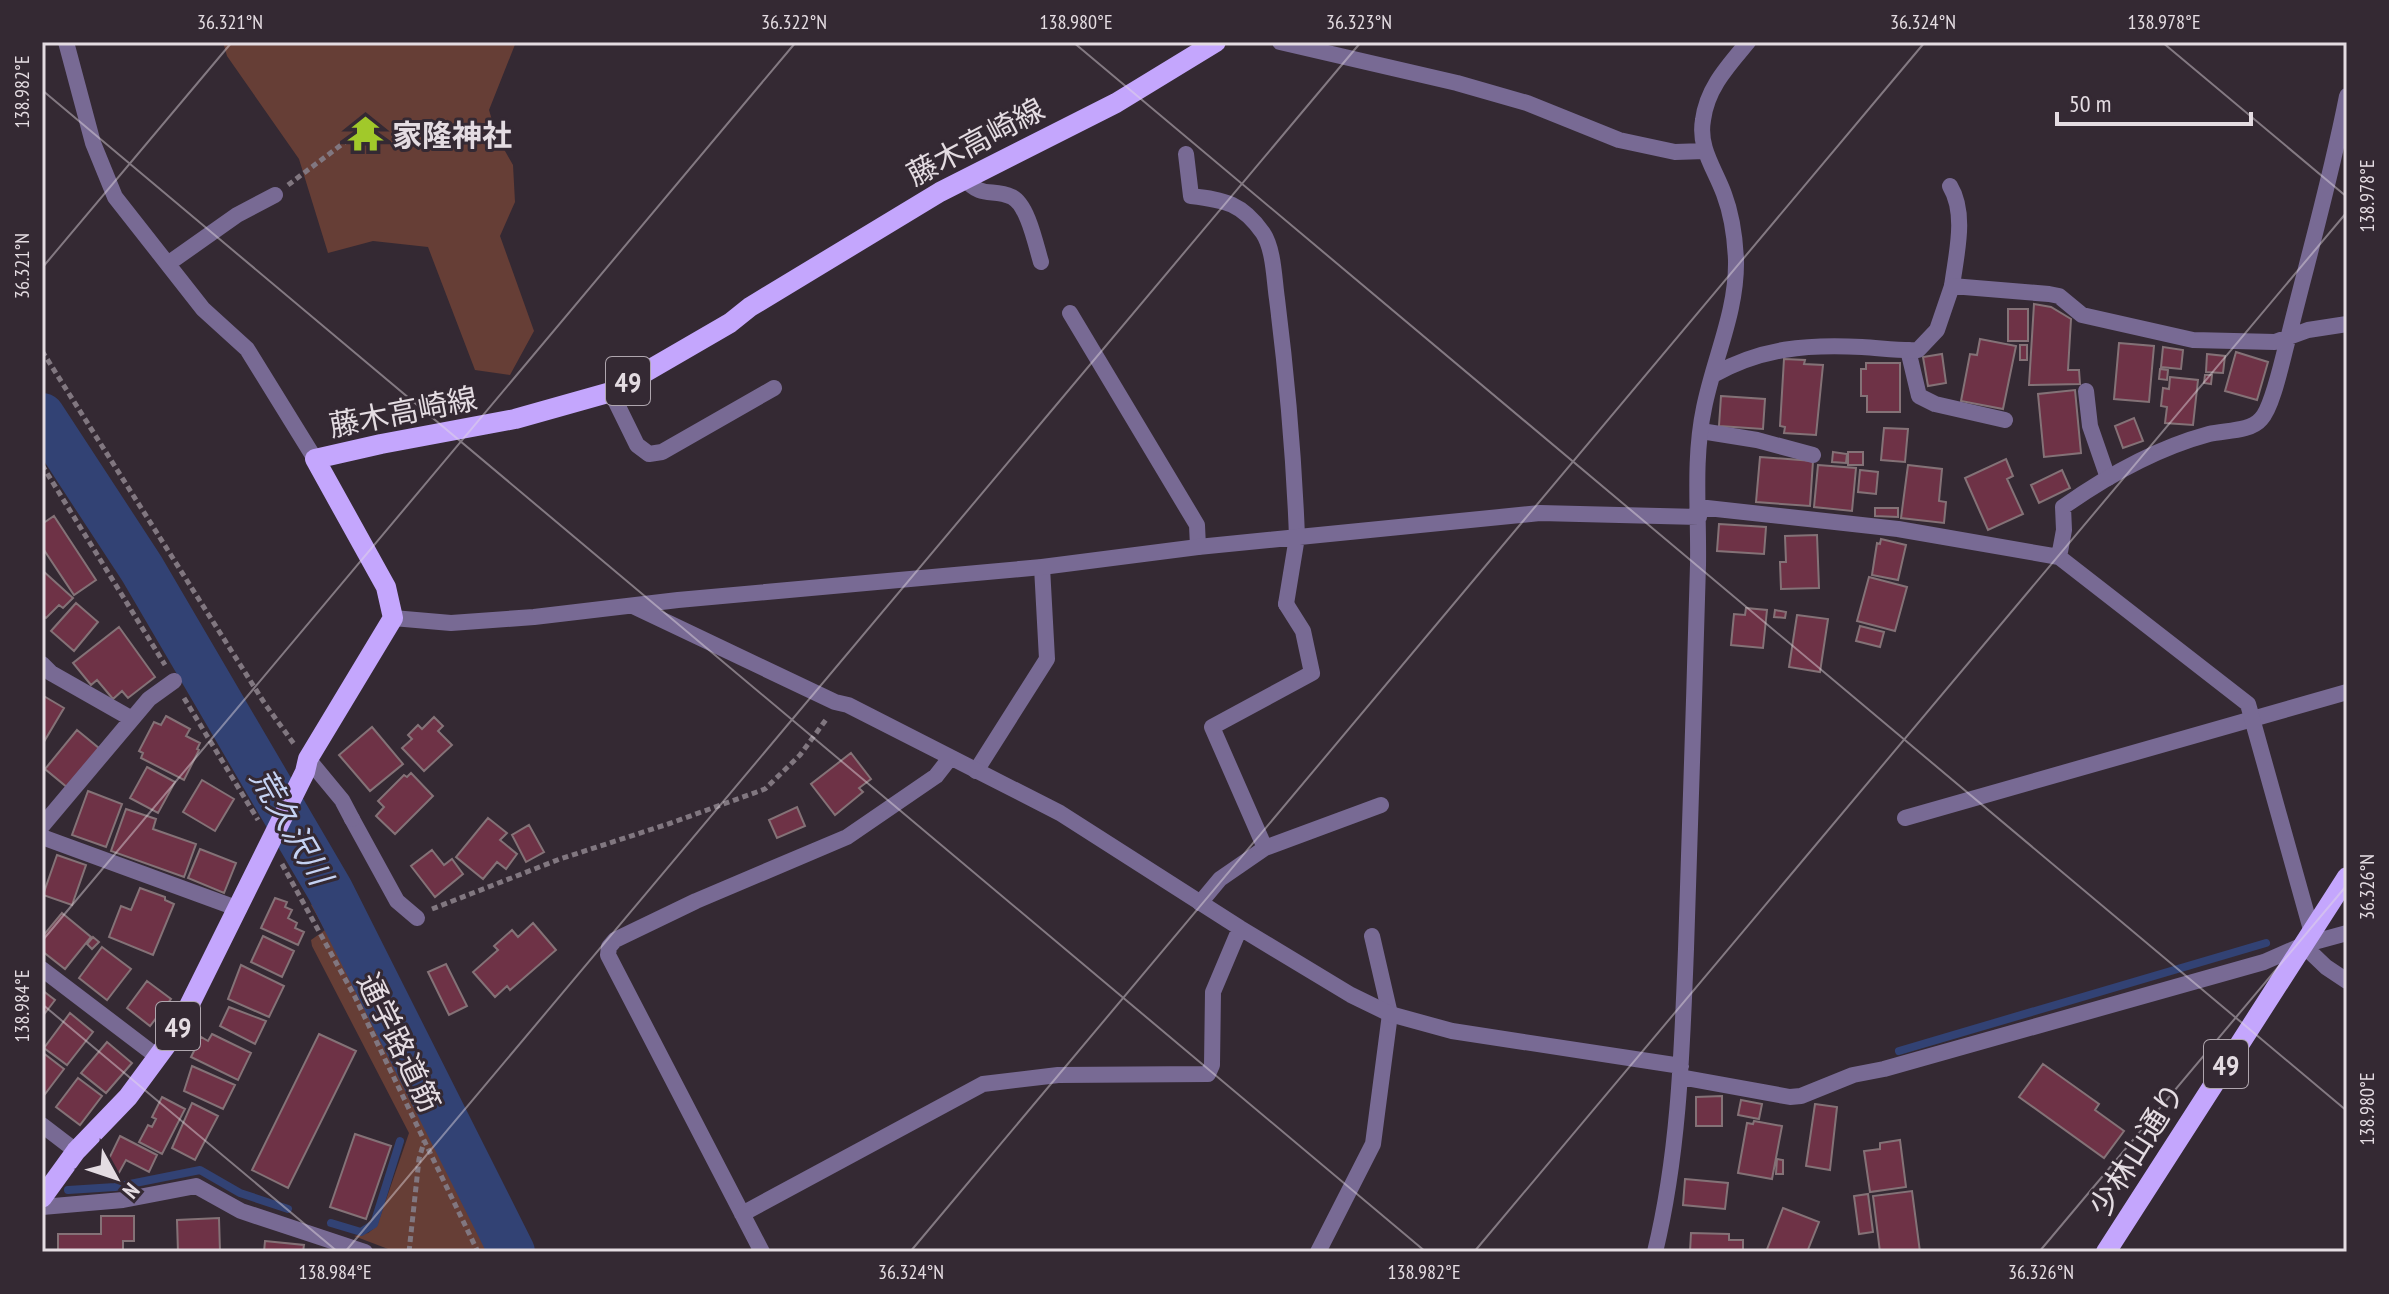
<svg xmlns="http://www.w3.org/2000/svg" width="2389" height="1294" font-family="'PT Sans Narrow','Noto Sans JP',sans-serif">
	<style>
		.green { fill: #663e36 }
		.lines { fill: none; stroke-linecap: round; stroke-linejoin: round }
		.stream { stroke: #324274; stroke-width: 8 }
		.river { stroke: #324274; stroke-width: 46 }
		.building { fill: #6e3246; stroke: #847277; stroke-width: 2 }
		.path { stroke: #817780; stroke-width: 5; stroke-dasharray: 6 4; stroke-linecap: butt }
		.lane { stroke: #786a94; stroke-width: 16 }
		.street { stroke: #786a94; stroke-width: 16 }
		.primary { stroke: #c4a6fd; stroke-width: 20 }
		.ticks { fill: none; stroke: #e4dce2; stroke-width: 2; stroke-opacity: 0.45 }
		.labels { text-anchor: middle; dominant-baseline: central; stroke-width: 6; stroke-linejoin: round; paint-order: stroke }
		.shield { fill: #342933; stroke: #afa6ae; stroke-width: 2 }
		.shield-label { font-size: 28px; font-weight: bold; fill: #e4dce2 }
		.poi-label { font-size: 30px; font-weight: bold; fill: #e4dce2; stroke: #342933; text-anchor: start }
		.street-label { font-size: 30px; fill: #e4dce2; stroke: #342933 }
		.water-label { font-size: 32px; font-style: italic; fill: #c5d2f2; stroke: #342933 }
		.neatline { fill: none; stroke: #e4dce2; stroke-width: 3 }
		.ticks-label { font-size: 20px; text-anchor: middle; fill: #e4dce2 }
	</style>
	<rect width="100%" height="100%" fill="#342933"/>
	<path class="green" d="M223 42H516L489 110 497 137 513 165 515 202 500 236 534 331 510 375 475 370 428 247 373 241 328 253 299 159 227 56Z
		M316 902 491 1252H396L354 1236 368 1233 377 1226 409 1133 312 946 311 940 325 930 311 905Z"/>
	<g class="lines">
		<path class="stream" d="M1899 1051 2266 943
			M68 1190 115 1187 200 1170 240 1193 288 1209
			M331 1223 361 1232 374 1224 400 1141"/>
		<path class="river" d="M42 416 142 569 330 890 512 1252"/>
	</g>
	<path class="building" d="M2034 304 2051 307 2071 319 2068 370H2079L2080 384 2029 385Z
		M2008 309H2028V341H2008Z
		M1980 339 2016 346 2003 409 1961 401 1970 354 1977 355Z
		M2119 343 2154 346 2149 402 2114 399Z
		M2020 345H2027V360H2020Z
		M2163 347 2183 350 2181 369 2161 367Z
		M2236 352 2268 362 2257 400 2225 391Z
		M1942 354 1946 383 1928 386 1923 357Z
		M2207 354 2225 356 2223 373 2206 372Z
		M1784 359 1805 360 1804 364 1823 365 1816 435 1784 433 1785 427 1780 426Z
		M1866 363H1900V412H1867V396H1861V369H1866Z
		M2160 369 2168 370 2167 380 2159 379Z
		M2205 375H2212L2211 384 2204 383Z
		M2170 377 2198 380 2193 425 2165 423 2167 407 2161 406 2163 388 2169 389Z
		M2075 390 2081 453 2044 457 2038 394Z
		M1721 396 1765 399 1763 429 1719 426Z
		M2134 418 2143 441 2123 448 2115 426Z
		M1884 428 1908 429 1905 462 1881 460Z
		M1833 452 1847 454 1846 463 1832 462Z
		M1848 452H1863V465H1848Z
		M1760 457 1813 461 1810 506 1756 502Z
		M2006 459 2013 476 2007 479 2023 514 1988 530 1965 478Z
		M1818 465 1856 468 1852 511 1814 507Z
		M1908 465 1942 469 1939 501 1946 502 1944 523 1901 518Z
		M1860 470 1878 472 1876 494 1858 492Z
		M2062 470 2070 488 2039 503 2031 485Z
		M1875 508H1898V517L1875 516Z
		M54 516 96 580 74 595 42 547V524Z
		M1719 524 1766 527 1764 554 1717 551Z
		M1817 535 1819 588 1781 589 1780 562H1786L1785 536Z
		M1881 539 1906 545 1898 580 1872 575 1877 543 1880 544Z
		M42 570 73 598 63 608 59 605 46 618 42 615Z
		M1869 577 1907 587 1895 631 1857 621Z
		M76 603 98 622 74 651 51 631Z
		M1746 608 1767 610 1763 648 1731 645 1734 614 1745 615Z
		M1775 610 1786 612 1785 618 1774 617Z
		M1797 615 1828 619 1820 672 1789 667Z
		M1860 626 1884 632 1880 647 1856 641Z
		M119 627 155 677 128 698 122 691 113 699 97 680 91 685 73 663Z
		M42 695 64 708 42 745Z
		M166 716 190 729 186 736 200 743 197 749 199 750 184 780 141 758 143 753 139 751 154 722 161 725Z
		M434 717 443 726 438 731 452 745 424 771 402 748 412 739 408 735 418 725 422 729Z
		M372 727 403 764 370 791 339 755Z
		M77 730 100 749 68 788 45 769Z
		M851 753 871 779 859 788 863 792 835 815 811 784Z
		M147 767 175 782 158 813 130 798Z
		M411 773 433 796 395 834 376 816 384 807 378 801 404 775 407 777Z
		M202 780 234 799 215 831 183 812Z
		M88 791 122 804 106 847 72 835Z
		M797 807 805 826 777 838 769 820Z
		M126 809 156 819 153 829 196 844 184 877 111 851Z
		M488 818 507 833 500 840 517 854 506 869 497 862 483 879 456 857Z
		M529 825 544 852 526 862 512 835Z
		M200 849 236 863 224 893 188 878Z
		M432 850 444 865 452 859 463 874 435 897 411 866Z
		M57 855 86 865 72 905 43 895Z
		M140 888 165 897V900L174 904 153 955 109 937 121 906 131 910Z
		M275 898 287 902 285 907 292 910 288 918 297 923 295 928 304 932 298 945 261 928Z
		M62 913 91 937 65 969 42 951V937Z
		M533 923 556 950 510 990 507 986 495 997 473 972 498 950 494 946 512 930 518 937Z
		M263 936 294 951 282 977 251 962Z
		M93 937 99 942 92 949 87 944Z
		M102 947 131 969 107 1000 79 978Z
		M446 964 467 1006 449 1015 428 972Z
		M241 965 284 986 269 1017 228 999Z
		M147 981 171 999 150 1026 127 1008Z
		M42 990 55 1000 42 1017Z
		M229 1007 266 1021 255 1044 220 1026Z
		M70 1013 93 1032 67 1065 44 1048Z
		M212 1034 251 1053 238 1080 191 1057 201 1037 208 1041Z
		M319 1034 356 1051 288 1188 252 1170Z
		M107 1042 132 1063 106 1093 81 1073Z
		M42 1052 64 1069 42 1098Z
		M2043 1064 2099 1104 2095 1110 2124 1131 2104 1158 2019 1097Z
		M192 1066 235 1085 223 1109 184 1091Z
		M78 1078 102 1096 80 1125 56 1107Z
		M1722 1096V1126H1696V1097Z
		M162 1097 185 1109 162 1154 139 1142 148 1125 152 1127 156 1119 152 1117Z
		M1741 1100 1762 1104 1759 1119 1738 1115Z
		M192 1103 218 1116 195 1160 172 1148Z
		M1815 1104 1837 1107 1830 1170 1806 1166Z
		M1754 1121 1782 1126 1772 1179 1738 1173 1747 1123 1753 1124Z
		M355 1134 391 1146 366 1219 330 1207Z
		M120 1136 157 1155 149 1172 126 1160 115 1180 102 1173Z
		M1900 1140 1906 1187 1870 1192 1864 1151 1880 1149V1143Z
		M1777 1159 1783 1160V1174H1776Z
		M1685 1179 1728 1183 1725 1209 1683 1205Z
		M1912 1191 1920 1252H1880L1873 1196Z
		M1868 1194 1873 1232 1859 1234 1854 1196Z
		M1783 1208 1819 1222 1807 1252H1766Z
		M101 1216H134V1241H123V1252H58V1234H101Z
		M219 1218 220 1252H178L177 1220Z
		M1691 1233 1729 1234V1240H1743V1252H1690Z
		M265 1241 304 1245 303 1252H264Z"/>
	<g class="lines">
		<path class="path" d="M288 185 349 139
			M42 351 265 704 294 744
			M42 465 165 665
			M184 698 258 820
			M282 864 355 997 478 1252
			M432 909 560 859 671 823 765 789 800 755 828 717
			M409 1252 419 1159 424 1142"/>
		<path class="lane" d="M1186 154 1191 196C1225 200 1242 203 1263 233 1274 250 1274 279 1277 299 1287 378 1294 458 1297 537
			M1950 186C1967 214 1956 255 1952 286
			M1070 313 1197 525 1198 547
			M1908 350 1919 396 1935 404 2005 420
			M2086 391 2090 426 2108 478
			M611 392 637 445 649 454 662 452 774 388
			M1701 431 1757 440 1813 455
			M976 771 1047 659 1042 567
			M1905 818 2347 692
			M352 819 397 901 417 918
			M1265 848 1212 727 1312 673 1303 631 1286 604
			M1200 903 1220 879 1265 848 1381 805
			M2303 945 2326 967 2347 981
			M2303 945 2347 933
			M1318 1252 1373 1144 1390 1014 1372 936"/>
		<path class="street" d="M66 42 93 143 115 197 203 309 247 349 315 459
			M1280 42 1457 83 1527 103 1619 140 1675 152 1705 151
			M965 179C982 199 992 188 1012 197 1028 205 1036 246 1041 262
			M169 263 237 215 275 195
			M1713 375C1761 348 1807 344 1862 347 1881 348 1899 351 1918 350L1937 330 1952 286 2049 294 2059 296 2082 315 2193 340 2275 342 2308 330 2347 324
			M1698 507 1898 529 2059 557 2248 704 2312 933
			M2059 557 2064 530 2063 507C2107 476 2157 448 2209 434 2225 430 2250 432 2261 419 2273 407 2283 356 2288 339 2308 258 2331 178 2347 96
			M1286 604 1297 537
			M633 606 835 702 848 705 1060 813 1240 928 1351 995 1390 1014 1452 1031 1681 1066
			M393 618 451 623 534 617 678 600 1042 567 1198 547 1540 513 1699 517
			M42 664 51 673 132 719
			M308 759 342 800 352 819
			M42 826 149 699 174 681
			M42 837 239 909
			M42 969 159 1058
			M1680 1077 1790 1097 1801 1096 1853 1075 1884 1069 2264 962 2303 945
			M42 1125 76 1151
			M42 1207 123 1200 196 1186 241 1211 365 1252
			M742 1214 983 1084 1058 1075 1208 1074 1212 1065 1213 992 1240 928
			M762 1252 608 955 609 947 615 940 696 901 847 837 936 776 950 758
			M1655 1252C1679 1153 1682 1051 1686 949 1691 822 1694 693 1698 565 1699 513 1693 460 1704 408 1714 358 1737 312 1736 260 1735 237 1732 215 1724 194 1715 169 1698 148 1703 120 1707 88 1728 66 1748 42"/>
		<path class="primary" d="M42 1198 76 1151 128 1097 176 1032 305 772 308 759 393 618 386 587 315 459 381 444 515 419 611 392 730 323 750 307 940 192 1116 103 1216 42
			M2106 1252 2347 877"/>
	</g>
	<path class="ticks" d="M1073 42 2347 1111M2162 42 2347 197M42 90 1426 1252M42 268 232 42M42 941 796 42M42 1004 338 1252M345 1252 1361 42M910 1252 1925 42M1474 1252 2347 212M2039 1252 2347 885"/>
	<defs>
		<symbol id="temple-bare" viewBox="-9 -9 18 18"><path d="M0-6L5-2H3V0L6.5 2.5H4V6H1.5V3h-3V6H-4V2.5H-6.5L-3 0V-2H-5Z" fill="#a1c92a" stroke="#342933" stroke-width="2.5" paint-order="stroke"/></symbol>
	</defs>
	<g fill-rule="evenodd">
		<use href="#temple-bare" x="340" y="108" width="51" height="51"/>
	</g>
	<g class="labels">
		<g class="shield">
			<rect x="606" y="357" width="44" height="48" rx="6"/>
			<rect x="156" y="1002" width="44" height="48" rx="6"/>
			<rect x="2204" y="1040" width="44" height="48" rx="6"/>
		</g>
		<g class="shield-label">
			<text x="628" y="381">49</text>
			<text x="178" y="1026">49</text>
			<text x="2226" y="1064">49</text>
		</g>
		<g class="poi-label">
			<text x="392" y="134">家隆神社</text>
		</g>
		<g class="street-label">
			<text transform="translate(975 141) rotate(-28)">藤木高崎線</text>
			<text transform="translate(403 411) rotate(-11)">藤木高崎線</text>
			<text transform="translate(400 1042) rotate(64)">通学路道筋</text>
			<text transform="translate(2136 1149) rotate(-58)">少林山通り</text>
		</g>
		<g class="water-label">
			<text transform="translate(292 826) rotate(60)">荒久沢川</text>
		</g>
	</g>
	<rect width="2389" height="1294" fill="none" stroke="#342933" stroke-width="88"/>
	<g transform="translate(116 1178) rotate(130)" stroke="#342933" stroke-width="6" paint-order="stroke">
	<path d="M0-6L14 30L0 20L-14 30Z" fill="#e4dce2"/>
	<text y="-12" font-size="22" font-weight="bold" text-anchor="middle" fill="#e4dce2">N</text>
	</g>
	<path d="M2057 112v12h194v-12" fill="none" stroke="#e4dce2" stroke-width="4"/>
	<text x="2069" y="112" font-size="24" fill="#e4dce2" stroke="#342933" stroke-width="6" paint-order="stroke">50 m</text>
	<rect x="44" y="44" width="2301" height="1206" class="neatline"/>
	<g class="ticks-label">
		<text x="230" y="29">36.321°N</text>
		<text x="794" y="29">36.322°N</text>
		<text x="1076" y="29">138.980°E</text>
		<text x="1359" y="29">36.323°N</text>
		<text x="1923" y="29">36.324°N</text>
		<text x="2164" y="29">138.978°E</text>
		<text transform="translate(22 92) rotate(-90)" y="7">138.982°E</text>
		<text transform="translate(2367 196) rotate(-90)" y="7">138.978°E</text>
		<text transform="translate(22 266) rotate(-90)" y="7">36.321°N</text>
		<text transform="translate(2367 887) rotate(-90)" y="7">36.326°N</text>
		<text transform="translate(22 1006) rotate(-90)" y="7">138.984°E</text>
		<text transform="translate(2367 1109) rotate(-90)" y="7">138.980°E</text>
		<text x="335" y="1279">138.984°E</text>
		<text x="911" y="1279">36.324°N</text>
		<text x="1424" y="1279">138.982°E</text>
		<text x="2041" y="1279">36.326°N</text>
	</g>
</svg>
